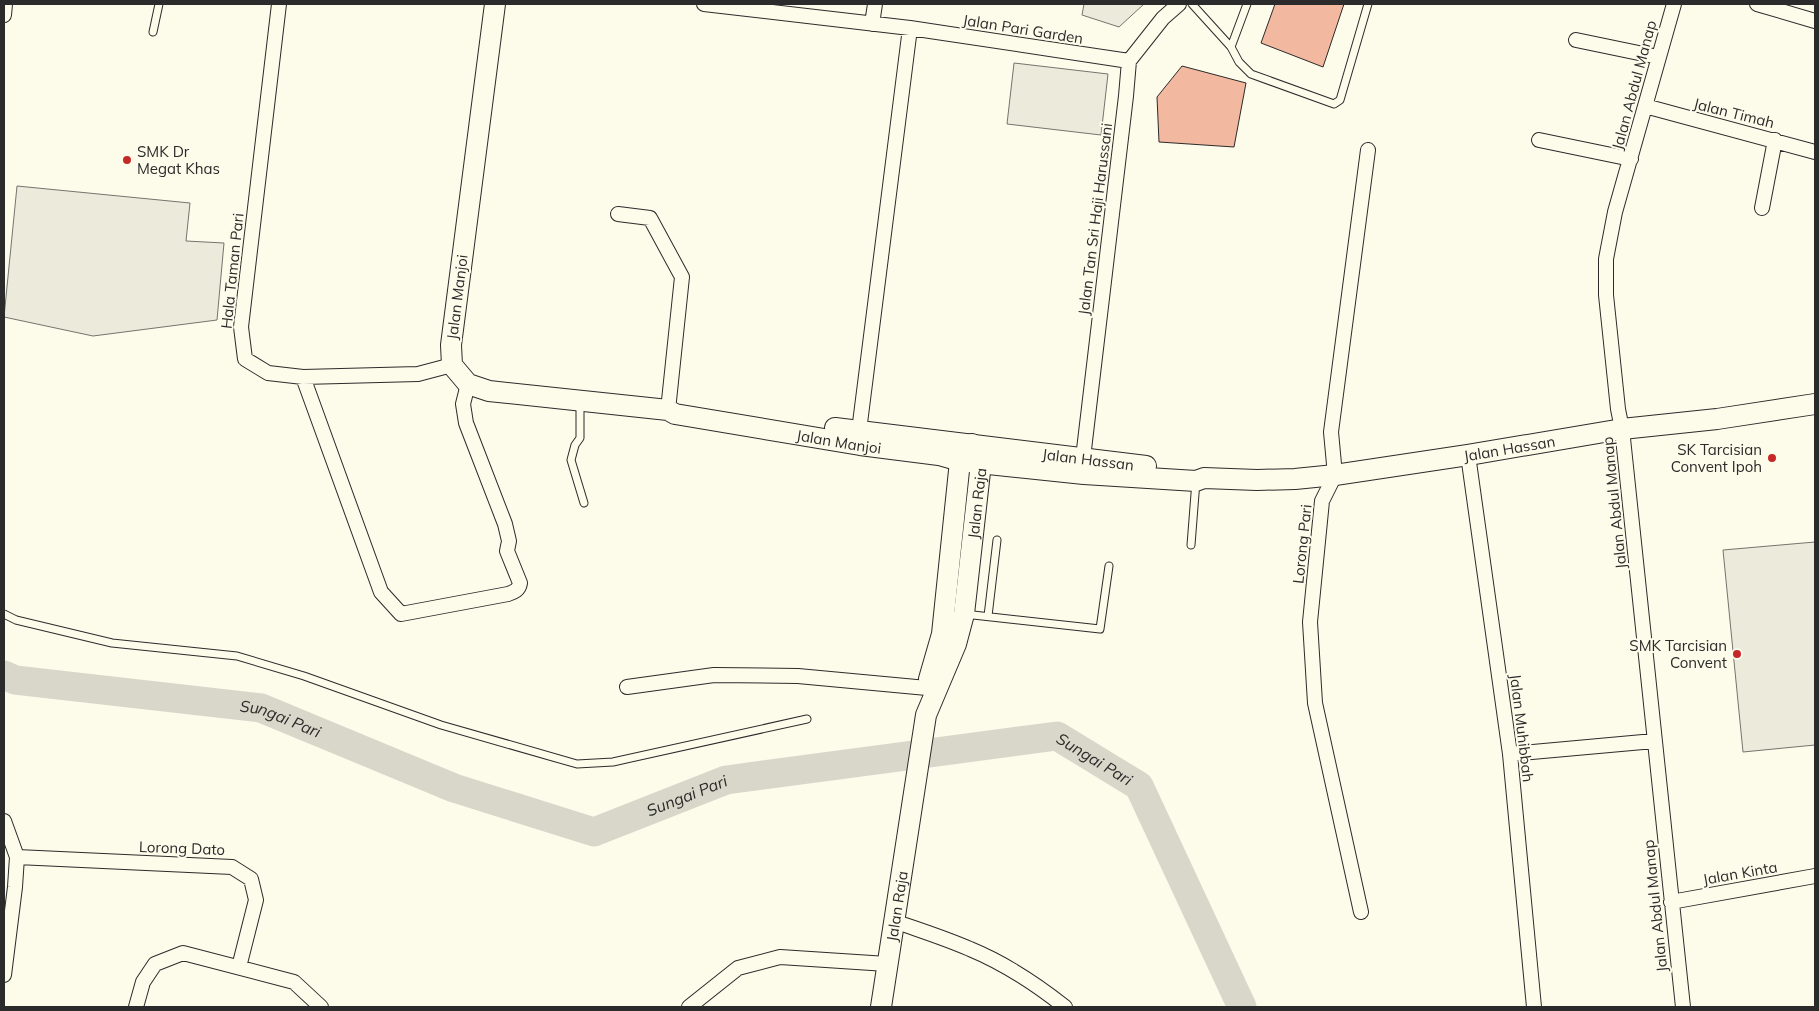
<svg xmlns="http://www.w3.org/2000/svg" width="1819" height="1011" font-family="Mulish,sans-serif">
	<style>
		.green { fill: #ecebdb; stroke: #74746e }
		.lines { fill: none; stroke-linecap: round; stroke-linejoin: round }
		.river { stroke: #d8d7c9; stroke-width: 29 }
		.building { fill: #f2b8a0; stroke: #2b2b2b }
		.lane-casing { stroke: #2b2b2b; stroke-width: 9 }
		.street-casing { stroke: #2b2b2b; stroke-width: 16 }
		.secondary-casing { stroke: #2b2b2b; stroke-width: 22 }
		.lane { stroke: #fdfbea; stroke-width: 7 }
		.street { stroke: #fdfbea; stroke-width: 14 }
		.secondary { stroke: #fdfbea; stroke-width: 20 }
		.poi-dot { fill: #c62828; stroke: #fdfbea; stroke-width: 2 }
		.labels { text-anchor: middle; dominant-baseline: central; stroke-width: 4; stroke-linejoin: round; paint-order: stroke }
		.street-label { font-size: 15px; fill: #2b2b2b; stroke: #fdfbea }
		.poi-label { font-size: 15px; fill: #2b2b2b; stroke: #fdfbea; text-anchor: end }
		.water-label { font-size: 16px; font-style: italic; fill: #2b2b2b; stroke: #fdfbea }
	</style>
	<rect width="100%" height="100%" fill="#fdfbea"/>
	<path class="green" d="M1084 4H1144L1119 27 1082 15Z
		M1014 63 1108 74 1101 135 1007 124Z
		M17 186 190 203 186 241 224 243 217 320 93 336 4 317Z
		M1815 542V745L1743 752 1723 550Z"/>
	<g class="lines">
		<path class="river" id="s1" d="M4 675 15 680 261 708 454 788 594 832 726 780 1057 736 1139 786 1242 1007"/>
	</g>
	<path class="building" d="M1275 4H1344L1323 67 1261 43Z
		M1182 66 1246 83 1234 147 1159 142 1157 97Z"/>
	<g class="lines">
		<defs>
			<path id="lane" d="M1192 4 1231 47 1239 62 1251 74 1334 104 1340 100 1368 4
				M153 32 159 4
				M1231 47 1247 4
				M580 401V438L575 445 571 460 584 503
				M1191 545 1196 481
				M4 614 16 620 112 643 237 656 304 676 441 725 577 764 613 762 807 719
				M964 614 1100 629 1109 566
				M988 616 997 540"/>
			<path id="street" d="M279 4 241 327 245 359 268 373 303 377 418 374 452 365
				M704 4 910 28 1129 61
				M1674 4 1615 212 1606 259V295L1618 409 1622 429 1683 1007
				M1757 4 1815 21
				M4 15 5 4
				M872 24 875 4
				M1576 40 1658 57
				M1645 106 1815 152
				M1539 140 1631 159
				M1762 208 1775 140
				M618 214 650 218 682 277 668 410
				M303 377 381 592 401 614 508 594C514 592 519 590 520 583L507 551 509 541 505 524 466 423 463 404 468 384
				M859 431 910 28
				M1468 455 1510 754 1534 1007
				M1083 458 1126 96 1129 61 1163 18 1179 4
				M627 687 714 675 798 676 927 688
				M1510 754 1654 741
				M4 821 17 857 15 887 4 975
				M17 857 232 867 251 879 256 900 239 967
				M1671 902 1815 876
				M1361 912 1315 703 1310 622 1322 501 1335 475 1331 432 1368 150
				M894 921C919 930 945 938 970 949 1004 963 1036 984 1065 1007
				M136 1007 143 982 155 964 183 953 294 982 321 1007
				M689 1007 738 968 780 957 887 964"/>
			<g id="secondary">
				<path id="s2" d="M495 4 451 345 452 365 468 384 489 391 668 410 675 414 860 445 939 455 960 461 1084 474 1196 481 1204 478 1257 480 1295 479 1335 475 1468 455 1622 429 1717 419 1815 404"/>
				<path id="s3" d="M835 428 1146 466"/>
				<path d="M929 679 942 634 960 461 968 450"/>
				<path id="s4" d="M881 1007 926 715 956 644 964 614 981 463 972 444"/>
			</g>
		</defs>
		<use href="#lane" class="lane-casing"/>
		<use href="#street" class="street-casing"/>
		<use href="#secondary" class="secondary-casing"/>
		<use href="#lane" class="lane"/>
		<use href="#street" class="street"/>
		<use href="#secondary" class="secondary"/>
	</g>
	<g class="poi-dot">
		<circle cx="127" cy="160" r="5"/>
		<circle cx="1772" cy="458" r="5"/>
		<circle cx="1737" cy="654" r="5"/>
	</g>
	<g class="labels">
		<g class="street-label">
			<text transform="translate(1023 29) rotate(9)">Jalan Pari Garden</text>
			<text transform="translate(1634 85) rotate(-75)">Jalan Abdul Manap</text>
			<text transform="translate(1734 113) rotate(14)">Jalan Timah</text>
			<text transform="translate(1095 219) rotate(-83)">Jalan Tan Sri Haji Harussani</text>
			<text transform="translate(232 271) rotate(-84)">Hala Taman Pari</text>
			<text transform="translate(457 297) rotate(-83)">Jalan Manjoi</text>
			<text stroke="none"><textPath href="#s2" startOffset="765">Jalan Manjoi</textPath></text>
			<text stroke="none"><textPath href="#s2" startOffset="1441">Jalan Hassan</textPath></text>
			<text stroke="none"><textPath href="#s3" startOffset="255">Jalan Hassan</textPath></text>
			<text stroke="none"><textPath href="#s4" startOffset="515">Jalan Raja</textPath></text>
			<text transform="translate(1614 503) rotate(-96)">Jalan Abdul Manap</text>
			<text transform="translate(1302 544) rotate(-84)">Lorong Pari</text>
			<text transform="translate(1522 728) rotate(83)">Jalan Muhibbah</text>
			<text transform="translate(182 848) rotate(2)">Lorong Dato</text>
			<text transform="translate(1740 873) rotate(-10)">Jalan Kinta</text>
			<text stroke="none"><textPath href="#s4" startOffset="102">Jalan Raja</textPath></text>
			<text transform="translate(1655 906) rotate(-96)">Jalan Abdul Manap</text>
		</g>
		<g class="poi-label">
			<text x="137" y="151" text-anchor="start">SMK Dr<tspan x="137" dy="17">Megat Khas</tspan></text>
			<text x="1762" y="449">SK Tarcisian<tspan x="1762" dy="17">Convent Ipoh</tspan></text>
			<text x="1727" y="645">SMK Tarcisian<tspan x="1727" dy="17">Convent</tspan></text>
		</g>
		<g class="water-label">
			<text stroke="none"><textPath href="#s1" startOffset="281">Sungai Pari</textPath></text>
			<text stroke="none"><textPath href="#s1" startOffset="1135">Sungai Pari</textPath></text>
			<text stroke="none"><textPath href="#s1" startOffset="715">Sungai Pari</textPath></text>
		</g>
	</g>
	<rect width="1819" height="1011" fill="none" stroke="#2b2b2b" stroke-width="10"/>
</svg>
